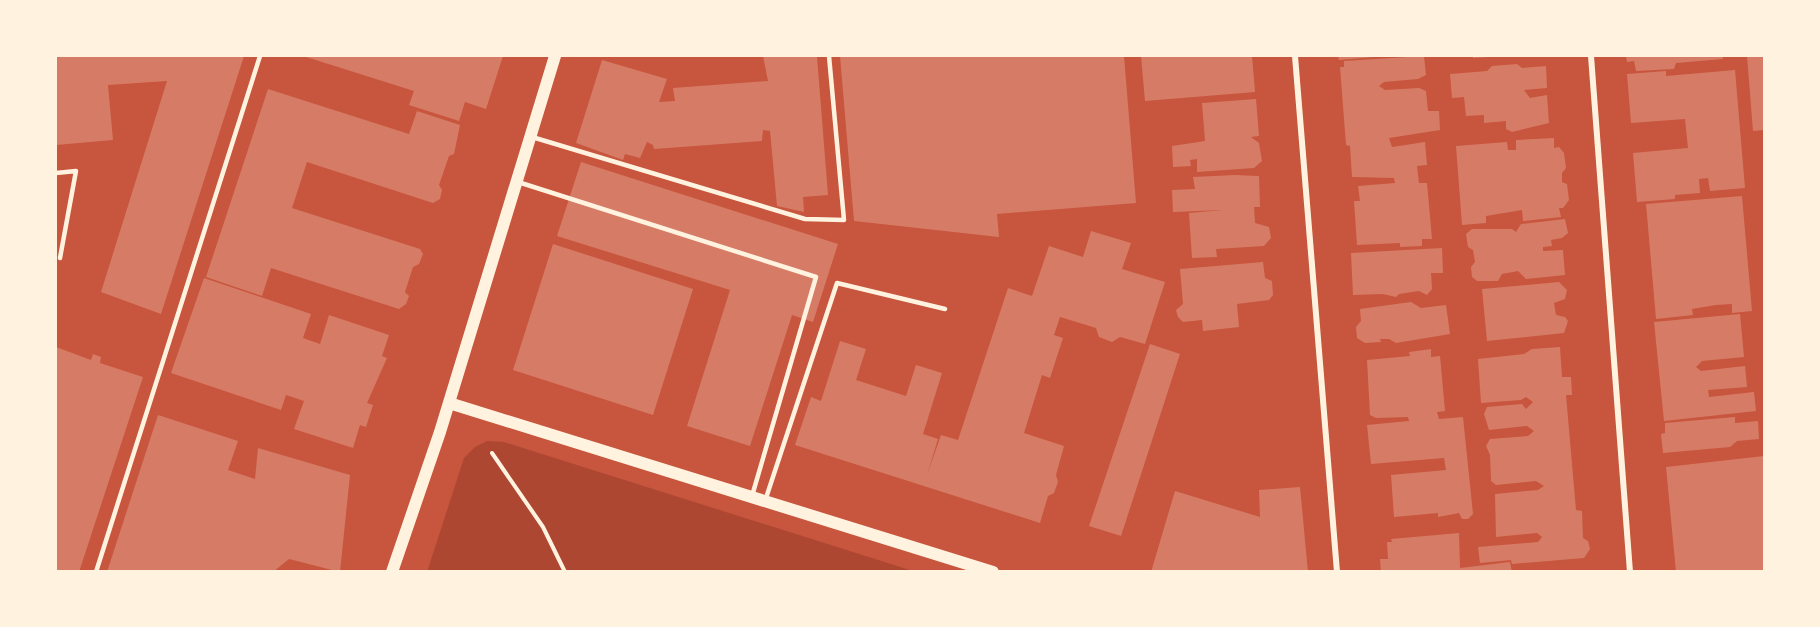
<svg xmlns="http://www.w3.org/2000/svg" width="1820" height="627" font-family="'Alegreya Sans',sans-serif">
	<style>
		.green { fill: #ae4732 }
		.building { fill: #d67c66 }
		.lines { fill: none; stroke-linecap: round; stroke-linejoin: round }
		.path { stroke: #fff3e0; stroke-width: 4 }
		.service { stroke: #fff3e0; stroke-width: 4.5 }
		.minor { stroke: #fff3e0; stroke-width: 6 }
		.secondary { stroke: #fff3e0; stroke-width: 12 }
	</style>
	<rect width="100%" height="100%" fill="#c8553d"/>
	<path class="green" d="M487 441 504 442 913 571 427 572 464 458 475 447Z"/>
	<path class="building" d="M56 56H244L161 314 101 292 167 81 108 85 113 140 56 145Z
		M303 56H503L486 109 465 102 459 121 409 105 414 91Z
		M763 56 817 57 828 195 803 197 804 212 777 206 770 131 763 130 762 141 654 149 653 145 647 142 640 158 625 154 623 160 576 143 602 60 667 79 659 102 675 101 673 88 768 81Z
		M840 56H1124L1136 203 997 214 999 237 854 221Z
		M1141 56H1252L1255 92 1145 101Z
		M1338 56H1374V57L1339 60Z
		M1424 56 1426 75 1418 79 1384 82 1379 86 1385 90 1419 88 1426 91 1428 111H1439L1440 130 1389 138 1392 147 1425 142 1427 165 1417 166 1419 183H1427L1432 239H1422V246L1400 247V243L1357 245 1354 201H1360L1358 186 1395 183 1394 178 1352 177 1350 146 1346 145 1340 67H1344V61Z
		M1473 56H1489V57L1473 58Z
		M1626 56H1722L1723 59 1676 63 1674 69 1636 71 1634 61 1627 62Z
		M1747 56H1764V130L1753 131Z
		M1517 64 1522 68 1546 66 1547 88 1524 90 1530 98 1547 95 1549 123 1512 132 1506 129V121L1484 123V115L1466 116 1464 97 1452 98 1450 74 1487 71 1492 66Z
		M1735 70 1745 188 1710 191 1708 178 1699 179 1700 193 1675 195V199L1637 202 1633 153 1688 148 1685 119 1631 123 1627 74 1666 71V76Z
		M268 89 409 134 417 111 460 125 454 154 449 156 439 185 442 190 440 199 433 203 307 162 292 208 420 249 423 254 419 264 413 267 405 292 409 296 406 304 399 309 271 268 262 296 206 277Z
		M1256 99 1259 136 1251 137 1259 143 1262 161 1254 168 1197 172V159L1190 160 1191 166 1173 167 1172 146 1205 141 1202 103Z
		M1554 138V148L1559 147 1564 153 1566 168 1562 173V182L1567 184 1569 200 1563 208H1559L1561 217 1523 221 1522 210 1486 216V223L1462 225 1456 146 1507 142 1508 150H1516V140Z
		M581 162 838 244 813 322 792 315 750 446 687 426 730 290 557 236Z
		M1235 175 1259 176 1260 207H1254L1255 223 1269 227 1271 238 1264 246 1216 249 1217 257 1192 258 1189 213 1223 210 1173 212 1172 190 1195 189 1193 177Z
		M1742 196 1752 311 1732 313V304L1716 305 1692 309 1693 315 1656 319 1646 204Z
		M1565 219 1568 233 1562 238 1551 240 1552 246 1543 247V251L1563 250 1565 275 1526 279 1518 271 1502 274 1498 281H1477L1472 277 1471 267 1475 262 1473 250 1468 247 1466 234 1472 229H1512L1516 232 1521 224Z
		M1091 231 1131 243 1122 269 1165 282 1145 344 1120 337 1112 342 1099 337 1096 328 1060 317 1054 335 1063 338 1050 378 1042 375 1024 433 1064 446 1056 475 1058 482 1054 493 1048 496 1040 523 795 445 811 397 821 401 840 341 866 349 856 380 906 396 916 365 942 373 923 434 938 439 927 475 941 435 958 440 1008 288 1032 296 1049 246 1083 257Z
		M553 244 693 289 653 415 513 370Z
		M1442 248 1443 273H1431L1432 289 1427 295 1419 291 1399 294 1396 297 1383 294 1353 295 1351 253Z
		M1263 262 1265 278 1272 281 1273 295 1269 300 1237 304 1239 327 1203 331 1202 320 1183 322 1178 317 1176 310 1183 304 1180 269Z
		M204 278 311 314 303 338 320 344 329 315 389 335 382 356 387 358 367 403 373 405 366 427 360 425 353 448 294 429 304 401 286 395 281 410 171 373Z
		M1559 282 1567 290 1565 299 1554 303 1556 315 1565 317 1568 321 1564 333 1487 341 1482 289Z
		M1411 302 1421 308 1446 305 1450 334 1396 343 1389 339H1380L1381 342 1365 343 1357 338 1356 327 1361 321 1360 309Z
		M1740 314 1744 357 1702 361 1696 367 1701 371 1745 366 1747 387 1708 390 1709 397 1754 392 1756 411 1664 421 1654 322Z
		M1150 344 1180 354 1121 536 1089 526Z
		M56 347 91 360 93 354 101 357 100 363 143 377 79 572H56Z
		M1560 347 1562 377H1571L1572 395H1566L1576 510 1582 511 1583 538 1588 541 1590 549 1584 558 1512 564 1511 560 1480 563 1478 547 1538 542 1542 537 1537 533 1496 537 1495 494 1538 490 1544 486 1536 481 1496 485 1491 481 1490 455 1486 446 1490 439 1528 436 1534 431 1527 426 1489 430 1484 414 1487 407 1522 404 1526 409 1533 402 1526 397 1521 400 1481 403 1478 359 1524 354 1532 349Z
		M1431 349V357L1440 356 1445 411 1437 412 1439 419 1463 417 1473 514 1468 519H1462L1459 513 1438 517V513L1394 517 1391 475 1446 470 1444 458 1371 464 1367 425 1409 421 1408 417 1376 418 1370 415 1367 360 1410 356 1409 352Z
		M158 415 238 441 228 470 255 479 258 448 350 475 340 572 289 559 273 572H107Z
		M1735 417V423L1758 421 1759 439 1737 441 1730 447 1663 453 1661 434 1665 433V423Z
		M1764 456V572H1676L1666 467Z
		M1300 487 1308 572H1151L1175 491 1260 517 1259 490Z
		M1459 533 1460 568 1510 562 1512 572H1381L1380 559H1388L1387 542H1392L1391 539Z"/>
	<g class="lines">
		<path class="path" d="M492 453 543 527 565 572"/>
		<path class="service" d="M532 137 805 219 844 220 829 56
			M56 173 76 171 60 258
			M518 182 816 277 752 496
			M765 501 837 283 945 309
			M96 572 260 56"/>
		<path class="minor" d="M1295 56 1337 572
			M1591 56 1630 572"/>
		<path class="secondary" d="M449 403 993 572
			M392 572 440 432 555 56"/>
	</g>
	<rect width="1820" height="627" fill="none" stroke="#fff3e0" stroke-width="114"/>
</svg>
